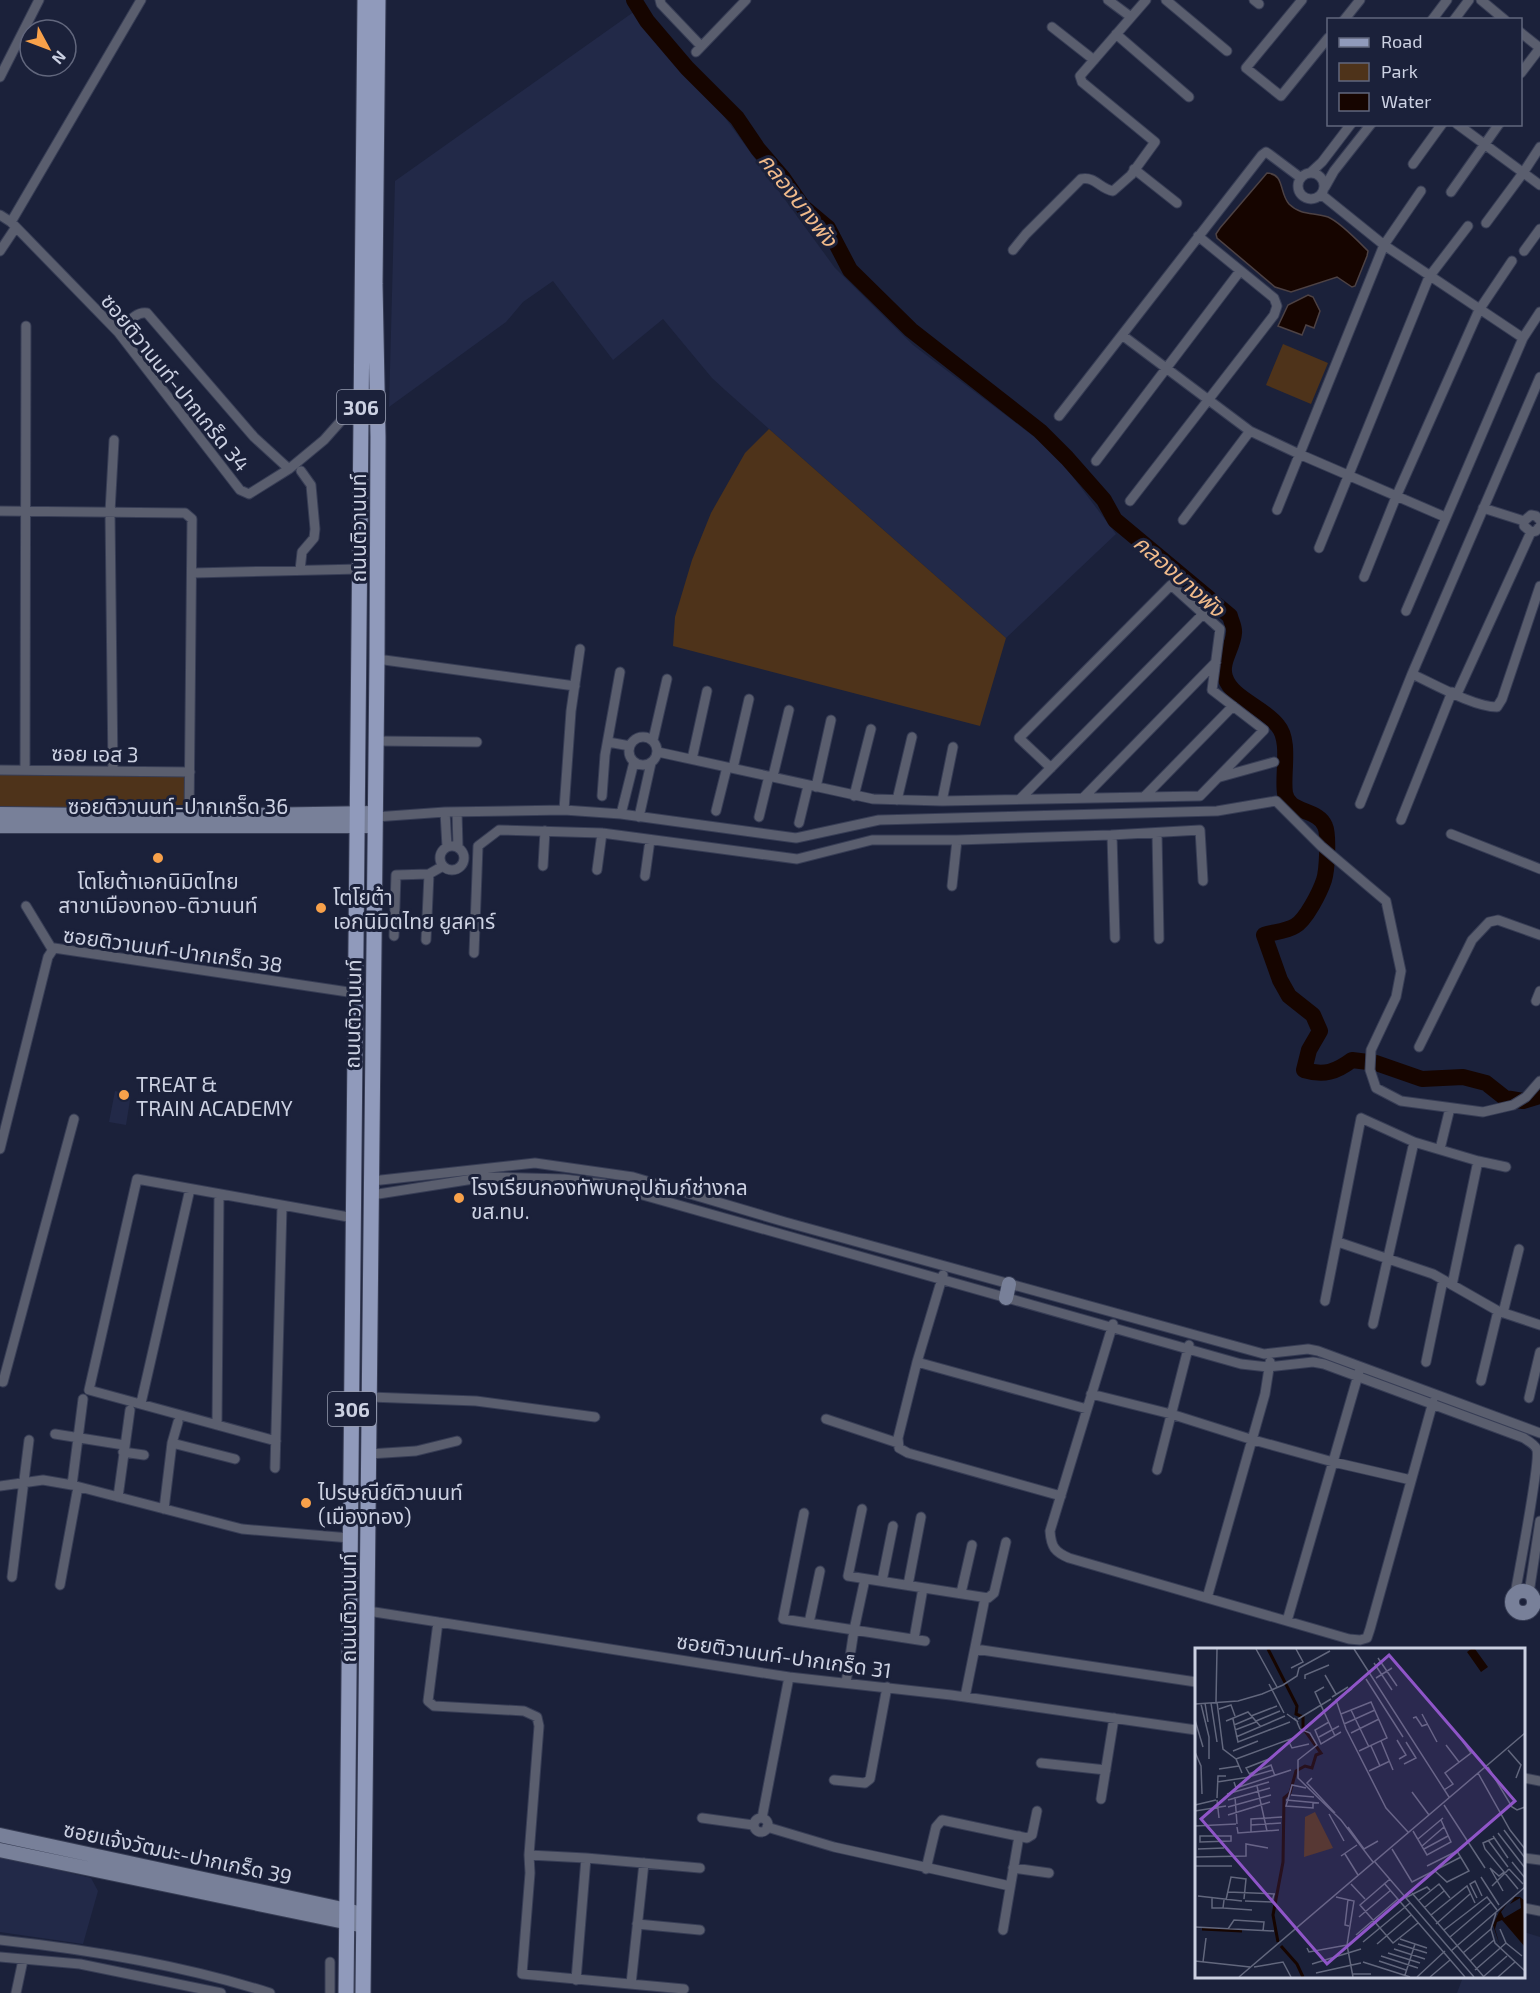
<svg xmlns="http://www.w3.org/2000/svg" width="1540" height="1993" font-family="'Exo 2','Noto Sans Thai',sans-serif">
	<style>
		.built { fill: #222948 }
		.green { fill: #4e331a }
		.water { fill: #160500; stroke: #4d4244; stroke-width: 1.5 }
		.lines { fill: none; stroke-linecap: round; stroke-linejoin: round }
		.river { stroke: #160500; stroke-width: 16 }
		.street-casing { stroke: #373d55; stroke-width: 11 }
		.secondary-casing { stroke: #373d55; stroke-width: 16 }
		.primary-casing { stroke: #373d55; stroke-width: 17 }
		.street { stroke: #5a5e6e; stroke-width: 9 }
		.secondary { stroke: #788099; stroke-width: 14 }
		.primary { stroke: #909abb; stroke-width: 15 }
		.poi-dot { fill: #f8a14a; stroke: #1b213a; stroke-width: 2 }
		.labels { text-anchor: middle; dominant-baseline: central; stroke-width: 6; stroke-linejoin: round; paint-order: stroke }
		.shield { fill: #1b213a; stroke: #979cb0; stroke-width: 1.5 }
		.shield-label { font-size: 20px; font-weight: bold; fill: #ccd1e2 }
		.street-label { font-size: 21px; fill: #ccd1e2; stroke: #1b213a }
		.poi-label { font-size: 21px; fill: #ccd1e2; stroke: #1b213a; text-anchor: start }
		.water-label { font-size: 22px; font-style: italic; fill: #f0ba8a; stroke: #1b213a }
		.inset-river { fill: none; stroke: #160500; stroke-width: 3 }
		.inset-road { fill: none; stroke: #62677d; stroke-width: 1.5 }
		.view { fill: #8f55c8; fill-opacity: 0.15; stroke: #8f55c8; stroke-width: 3 }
		.inset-edge { fill: none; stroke: #ccd1e2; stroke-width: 3 }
	</style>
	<rect width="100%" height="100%" fill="#1b213a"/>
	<path class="built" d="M635 11 715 104 835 268 913 345 1045 445 1058 457 1116 534 1006 638 725 390 712 378 663 319 613 360 553 281 523 302 506 322 389 407 395 181Z
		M115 1091 131 1094 126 1125 109 1122Z
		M0 1856 91 1878 98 1891 83 1944 0 1932Z
		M1524 1932 1540 1937V1993H1457L1463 1977 1524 1976Z"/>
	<path class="green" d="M1283 344 1328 363 1311 404 1266 385Z
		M769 429 1006 638 980 726 673 646 675 617 692 560 711 513 745 453Z
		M0 770 190 772 189 810H0Z"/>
	<path class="water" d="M1267 173C1285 174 1279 193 1289 204 1301 216 1314 212 1328 217 1340 222 1358 241 1368 251L1367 256 1355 286 1352 287 1337 277 1291 292 1275 287 1217 238 1216 234 1220 228Z
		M1308 295 1313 297 1320 311 1314 328 1306 325 1302 335 1278 326 1288 305Z"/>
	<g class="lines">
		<path class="river" d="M634 0 647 21 687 68 737 118 758 149 783 178 803 207 828 228 850 270 911 330 1040 431 1067 458 1104 500 1115 520 1230 616C1231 621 1235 628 1234 633 1233 648 1220 662 1225 677 1232 699 1264 707 1278 726 1291 741 1282 775 1285 793 1288 814 1318 808 1325 826 1329 835 1327 871 1324 880 1320 892 1306 920 1295 926 1287 931 1274 932 1264 935L1280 980 1289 996 1313 1015 1320 1031 1309 1050 1304 1070C1324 1076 1336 1072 1352 1060L1376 1063 1422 1079 1463 1077 1486 1083 1505 1098 1523 1101 1540 1096"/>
		<defs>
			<path id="street" d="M660 0 661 4 701 46
				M1108 0 1131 17
				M1166 0 1227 51
				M1254 0 1259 4
				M1302 0 1246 68 1281 96 1328 38
				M1481 0 1505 20
				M1344 20 1360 0
				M1432 20 1447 0
				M1454 20 1469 0
				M1052 27 1094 60
				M1520 32 1540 48
				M1116 34 1189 97
				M696 52 746 0
				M1521 73 1540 48
				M0 77 39 0
				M1457 124 1540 185
				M1413 164 1442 124
				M1134 169 1177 203
				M1298 186a13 13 0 1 1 26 0a13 13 0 1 1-26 0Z
				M1310 173 1322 162 1351 124
				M1325 187 1334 171 1371 124
				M1451 192 1499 124
				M1322 195 1384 245 1523 338
				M0 215 11 222 118 332 240 490 249 494 289 469 324 440 348 413 361 407
				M11 222 141 0
				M1486 223 1523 173 1540 147
				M1013 250 1026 234 1081 179C1095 176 1100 189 1113 191L1131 175 1155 142 1082 82 1080 76 1146 0
				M0 251 16 227
				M1524 251 1540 229
				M118 332C126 325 135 311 147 313L254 437 289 469
				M1122 335 1250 431 1299 454 1445 517
				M1059 416 1262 155 1266 152 1269 154 1301 178
				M1096 461 1240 271
				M1130 501 1274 315 1277 306 1274 298 1198 236
				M1483 508 1524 521
				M1277 510 1384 245 1421 191
				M0 511 185 513 192 519 189 821
				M1183 520 1250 431
				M1540 520 1536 516 1531 515 1524 521V526L1531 532 1536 531 1540 526
				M1319 548 1429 277 1468 226
				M300 570 302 552 314 538 315 529 311 485 301 471
				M192 573 360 569
				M1364 577 1396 497 1479 310 1512 261
				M1406 611 1523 338 1540 312
				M377 659 575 686
				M1412 674C1434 684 1474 707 1497 707L1502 699 1540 586
				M1457 694 1531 532
				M629 751a14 14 0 1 1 28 0a14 14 0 1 1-28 0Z
				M653 740 667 679
				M376 741 477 742
				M608 742 630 746
				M658 752 873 799 942 801 1200 796 1264 730 1212 690 1220 629 1171 585 1019 738 1051 768
				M692 759 707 691
				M733 768 749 699
				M0 770 190 772
				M25 770 26 326
				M113 771 110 512 114 440
				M773 776 789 710
				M1220 777 1274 762
				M816 787 831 720
				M602 796 605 755 620 672
				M854 796 871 729
				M1145 796 1233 706
				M1083 798 1216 662
				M1020 799 1203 614
				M897 800 912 737
				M942 801 953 747
				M1360 804 1412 674 1540 377
				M564 810 571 711 580 649
				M716 811 727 767
				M445 812 447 847
				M457 812 458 847
				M621 814 634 762
				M375 817 445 812 564 810 621 814 796 838 879 820 1217 811 1276 801 1321 846 1386 901 1401 971 1396 997 1371 1050 1370 1070 1376 1088 1401 1101 1483 1112 1513 1105 1526 1097 1540 1081
				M639 817 651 763
				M759 817 769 776
				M1401 820 1452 692
				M799 823 808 786
				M1157 833 1159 939
				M1451 834 1540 869
				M1112 835 1115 938
				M440 858a12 12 0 1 1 24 0a12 12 0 1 1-24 0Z
				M543 866 545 831
				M597 870 602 833
				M645 876 650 840
				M952 886 957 840
				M26 906 52 949
				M394 936 396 875 429 874 443 866
				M426 940 429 874
				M474 953 478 846 499 830 602 833 797 859 872 840H957L1111 835 1200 830 1203 881
				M1536 1001 1540 991
				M1419 1047 1472 940 1489 922 1498 920 1540 935
				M0 1149 48 957 54 948 355 993
				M1440 1149 1450 1108
				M1478 1161 1506 1167
				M372 1181 535 1163 633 1177 785 1222 1264 1354 1308 1349 1318 1351 1540 1433
				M372 1195 486 1177 564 1179 604 1184 1241 1364 1268 1367 1313 1362 1324 1364 1524 1438C1529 1442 1535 1444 1537 1450 1540 1463 1519 1572 1515 1594
				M1338 1242 1433 1274 1498 1311 1540 1325
				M943 1275 917 1362 898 1438 899 1448 908 1453 1061 1496
				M1325 1301 1361 1118 1414 1142 1478 1161 1452 1285
				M1503 1313 1519 1249
				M1113 1324 1050 1531C1051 1547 1055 1552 1069 1558L1349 1639 1360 1640 1367 1638 1370 1629 1433 1402
				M1373 1324 1414 1142
				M917 1362 1087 1409
				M1426 1362 1443 1280
				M0 1381 3 1382 74 1119
				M1481 1381 1498 1311
				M1091 1394 1171 1414 1250 1439 1333 1462 1411 1480
				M370 1397 476 1401 595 1417
				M1529 1398 1540 1352
				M141 1403 190 1189
				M826 1419 898 1443
				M217 1425 219 1195
				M55 1434 124 1445
				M276 1441 89 1390 137 1179 354 1218
				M172 1443 235 1459
				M123 1452 144 1455
				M369 1454 416 1451 457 1441
				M275 1468 282 1206
				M1157 1470 1189 1345
				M72 1485 83 1399
				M0 1486 43 1480 72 1485 242 1529 350 1538
				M118 1497 130 1410
				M164 1509 172 1443 178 1422
				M862 1509 848 1576 988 1598 994 1593 1006 1542
				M804 1513 783 1619 925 1641
				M12 1577 29 1440
				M882 1581 893 1526
				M60 1585 78 1487
				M908 1585 921 1517
				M961 1593 972 1545
				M1529 1593 1540 1521
				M1207 1598 1265 1394 1270 1362
				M368 1611 789 1677 951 1695 1196 1730
				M1287 1621 1359 1372
				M438 1622 428 1701 434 1706 524 1711 537 1717 539 1726 529 1855 530 1873 522 1974 684 1989
				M809 1623 820 1571
				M914 1639 923 1588
				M975 1649 1196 1682
				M846 1683 854 1630 865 1579
				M965 1697 985 1598
				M1041 1763 1106 1770
				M1524 1778 1540 1781
				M834 1780 865 1783 870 1779 887 1687
				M1101 1799 1114 1718
				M754 1825a7 7 0 1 1 14 0a7 7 0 1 1-14 0Z
				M702 1818 753 1825
				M762 1818 789 1677
				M767 1827 834 1847 1010 1886
				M529 1855 586 1858 700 1868
				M1524 1858 1540 1860
				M1013 1868 1049 1873
				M926 1869 936 1827 942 1820 1027 1838 1032 1835 1037 1811
				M1524 1908 1540 1911
				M637 1924 700 1930
				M1003 1930 1019 1836
				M0 1940C92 1950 182 1965 270 1993
				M0 1957 80 1964 221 1993
				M576 1980 586 1858
				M631 1984 644 1863
				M16 1993 23 1960
				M330 1993V1962"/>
			<path id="secondary" d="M0 814 190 816 375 813
				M0 826H375
				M1006 1298 1009 1284
				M1512 1602a11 11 0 1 1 22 0a11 11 0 1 1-22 0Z
				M0 1835 347 1910 364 1915
				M0 1850 364 1926"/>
			<path id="primary" d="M346 1993 365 0
				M363 1993 377 659 378 437 375 284 378 0"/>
		</defs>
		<use href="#street" class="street-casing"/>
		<use href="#secondary" class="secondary-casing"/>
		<use href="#primary" class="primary-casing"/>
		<use href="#street" class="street"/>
		<use href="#secondary" class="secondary"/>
		<use href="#primary" class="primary"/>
	</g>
	<g class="poi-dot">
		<circle cx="158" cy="858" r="6"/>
		<circle cx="321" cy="908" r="6"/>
		<circle cx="124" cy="1095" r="6"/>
		<circle cx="459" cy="1198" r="6"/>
		<circle cx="306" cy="1503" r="6"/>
	</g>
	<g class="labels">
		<g class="shield">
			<rect x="337" y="390" width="48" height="34" rx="4.5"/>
			<rect x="328" y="1392" width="48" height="34" rx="4.5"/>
		</g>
		<g class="shield-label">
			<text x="361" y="407">306</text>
			<text x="352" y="1409">306</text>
		</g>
		<g class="street-label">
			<text transform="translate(176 382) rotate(51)">ซอยติวานนท์-ปากเกร็ด 34</text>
			<text transform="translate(357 528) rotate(-90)">ถนนติวานนท์</text>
			<text transform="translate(95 753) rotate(1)">ซอย เอส 3</text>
			<text x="178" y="805">ซอยติวานนท์-ปากเกร็ด 36</text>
			<text transform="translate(173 949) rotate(8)">ซอยติวานนท์-ปากเกร็ด 38</text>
			<text transform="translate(352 1014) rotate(-89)">ถนนติวานนท์</text>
			<text transform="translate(347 1608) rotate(-90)">ถนนติวานนท์</text>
			<text transform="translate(784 1655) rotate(8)">ซอยติวานนท์-ปากเกร็ด 31</text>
			<text transform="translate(178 1852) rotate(12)">ซอยแจ้งวัฒนะ-ปากเกร็ด 39</text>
		</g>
		<g class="poi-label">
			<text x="158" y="880" text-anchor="middle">โตโยต้าเอกนิมิตไทย<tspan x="158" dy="24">สาขาเมืองทอง-ติวานนท์</tspan></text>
			<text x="333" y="896">โตโยต้า<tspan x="333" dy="24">เอกนิมิตไทย ยูสคาร์</tspan></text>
			<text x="136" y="1083">TREAT &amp;<tspan x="136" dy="24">TRAIN ACADEMY</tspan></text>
			<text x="471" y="1186">โรงเรียนกองทัพบกอุปถัมภ์ช่างกล<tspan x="471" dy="24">ขส.ทบ.</tspan></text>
			<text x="318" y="1491">ไปรษณีย์ติวานนท์<tspan x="318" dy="24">(เมืองทอง)</tspan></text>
		</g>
		<g class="water-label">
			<text transform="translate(799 199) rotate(52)">คลองบางพัง</text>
			<text transform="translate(1180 575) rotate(41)">คลองบางพัง</text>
		</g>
	</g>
	<g transform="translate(1195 1648)">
		<rect width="330" height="330" fill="#1b213a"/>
		<path d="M120 164 138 200 109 209 110 169Z" fill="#4e331a"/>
		<path d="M276 1H280L293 19 286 24 272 4ZM320 249H325L330 253V299L307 272 302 274 300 281 305 298 298 277 304 264 312 256 306 264 309 270 326 260 325 250 315 256Z" fill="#160500"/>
		<path class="inset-river" d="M73 1 102 58 101 66 108 69V80L126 105 121 107 117 120 110 118 101 123 95 145 89 150 88 214 78 267 83 294M7 281 47 283M86 298 102 316 108 329"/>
		<path class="inset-road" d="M61 1 82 39M159 1 254 149M183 10 202 38M179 15 197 42M96 20 108 14 101 1M130 27 141 46M181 30 197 20M110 31V27L134 17M171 31 208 89M74 36 89 65M129 39 120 44 140 88M157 41 141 52 151 81 191 160 213 184M137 49 153 39M21 54 22 1M22 54 28 101 41 111 47 125M10 55 13 74M16 55 22 94M0 56 43 53 67 46 88 37 102 28 104 20 135 3M6 56 14 89V111M24 61 36 57 40 68M156 62 174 99M92 66 103 74 99 70M146 66 176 54 192 90 164 103M227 66 242 94M56 68 82 58M218 70 221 69 227 78 233 76M38 71 43 94 95 74M103 71 136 51M0 72 8 99M31 73 53 64 66 79M61 73 85 63M102 74 105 81 115 85 122 97 103 112V130L146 172 178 214M134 74 120 82 126 96 146 84M149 76 180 62M39 77 58 69M40 82 61 74M156 85 184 71M41 89 90 68M124 89 144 78M93 92 97 100 114 96M202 92 211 107 204 111M186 93 198 122M251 97 264 114M176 98 185 118M313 102 326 117 321 130M38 103 63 93M0 104 6 118 7 146M41 111 101 89M209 116 221 110 211 94M293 119 317 159 322 162 330 159M24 121 44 118M174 123 195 113M283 125 315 182 330 201M54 126 76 117 80 128M55 127 51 120 74 111M57 128 78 122M117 130 112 135 140 165M22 134 55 129M39 134 41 140 96 122M62 138 72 183M111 140 97 137 91 158 118 160V154M249 142 258 136 250 125 276 105 264 88M217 144 234 167M32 146 74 134M96 147 119 149M40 149 42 176M22 150 23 128H31M22 152 24 170M33 152 75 140M91 152 124 155M0 157 21 152M249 157 290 220M33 159 76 147M0 163 31 158M134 166 149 193M33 167 75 154M56 177 86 175M0 178 41 176M42 179 43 185 84 182M153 179 169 201 183 193M309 182 330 210M218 183 232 207 256 194 246 172M56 184V171L87 169M303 185 330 220M5 188H36V193L5 194ZM298 188 313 210M299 190 288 195 290 201 323 241M223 191 248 170M293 192 313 219M227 198 249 179M3 201 29 200M197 201 217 234 266 209M229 201 253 188M150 206 163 227M146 208 162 197M0 209 51 208V196L73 200M180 214 279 329M317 214 330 230M0 218H37M232 218 262 203 274 223 252 234 240 223M314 221 328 236M286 229 304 257M195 231 165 257 198 295 223 275M0 235V268M189 235 270 329M156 236 170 251M297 238 314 221M308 243 295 220 304 228 309 224M33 244 80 246M217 245 289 329M3 248 47 253M141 249 159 253 152 297 158 329M17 250V260H28L29 252M210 250 232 239 235 242M282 250 275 236 280 233 287 248M153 251 150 277 154 278M31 252 36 229 51 231 49 251M50 253 77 254 79 246M223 253 244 236 255 250M28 260 57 262M229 260 249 243M301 265 296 281 300 295 330 323M236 267 272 238 280 255M164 269 196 242M241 276 275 246M0 279 79 283M33 281 39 272 69 274 68 283M305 281 311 295 327 308M249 282 292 249 302 262M161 287 203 251M255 289 296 254M205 291 232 300M168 294 215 255M182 296 216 267M203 296 232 305M112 300 114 304 152 297M199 301 230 311M256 303 330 239M193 305 225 315M268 305 296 281M186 308 223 320M0 313 55 319M184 313 211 322M275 313 299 292M8 314 11 290M168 314 215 329M117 316 166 301M59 319 88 314 96 329M280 322 311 295M121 325 166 315M157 326H176M210 327 220 296M44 329 330 85M222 329 250 303M235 329 255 312M288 329 312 308M303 329 320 314"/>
		<path class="view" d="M194 7 320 153 132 316 6 171Z"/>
		<rect width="330" height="330" class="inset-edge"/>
	</g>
	<rect x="1327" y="18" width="195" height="108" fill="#1b213a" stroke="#62677d" stroke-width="1.5"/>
	<rect x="1339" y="38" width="30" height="9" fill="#909abb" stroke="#62677d" stroke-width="1.5"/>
	<text x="1381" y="48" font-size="18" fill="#ccd1e2">Road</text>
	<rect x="1339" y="63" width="30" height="18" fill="#4e331a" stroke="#62677d" stroke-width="1.5"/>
	<text x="1381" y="78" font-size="18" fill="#ccd1e2">Park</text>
	<rect x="1339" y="93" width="30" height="18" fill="#160500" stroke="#62677d" stroke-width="1.5"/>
	<text x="1381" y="108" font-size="18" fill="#ccd1e2">Water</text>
	<g transform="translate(48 48) rotate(131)"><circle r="28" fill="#1b213a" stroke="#62677d" stroke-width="1.5"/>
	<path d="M0-4.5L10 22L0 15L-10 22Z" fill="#f8a14a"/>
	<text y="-9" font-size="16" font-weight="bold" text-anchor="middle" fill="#ccd1e2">N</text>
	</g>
</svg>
